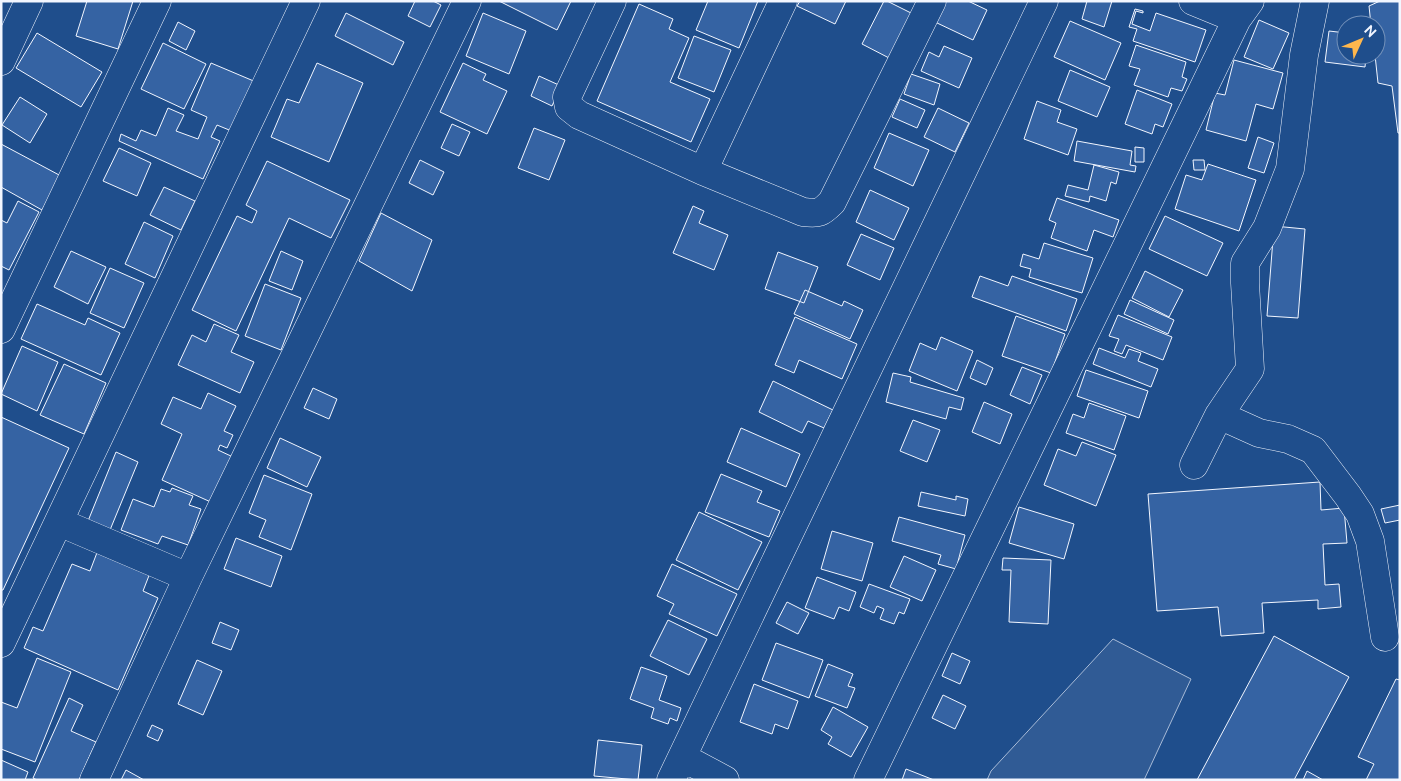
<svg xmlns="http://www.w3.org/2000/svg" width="1401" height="781" font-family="Ubuntu,sans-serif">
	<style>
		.built { fill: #305b95; stroke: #a8bbd7 }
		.building { fill: #3563a3; stroke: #f2f6ff }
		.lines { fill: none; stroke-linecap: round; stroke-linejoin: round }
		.minor-casing { stroke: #f2f6ff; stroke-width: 29 }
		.minor { stroke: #1f4e8c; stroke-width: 28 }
	</style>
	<rect width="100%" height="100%" fill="#1f4e8c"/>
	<path class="built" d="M1113 639 1191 679 1144 780H987L991 771Z"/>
	<path class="building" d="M87 1H133L118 49 76 36Z
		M415 1H433L441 5 430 27 408 16Z
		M499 1H571L557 30Z
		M708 1H758L739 48 696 30Z
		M800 1H846L835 24 797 6Z
		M884 1H887L913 14 891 59 862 44Z
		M945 1H968L987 10 973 40 935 22Z
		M1087 1H1112L1104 27 1082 19Z
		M1380 1H1400V133H1398L1392 86 1378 83 1375 55 1376 25H1371L1369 6Z
		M639 4 673 19 669 29 689 38 670 82 710 99 691 142 597 101Z
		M1135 9 1143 11V13L1136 11 1132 24 1150 31 1156 13 1206 30 1195 62 1133 41 1137 29 1129 27Z
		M346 13 404 42 393 65 335 36Z
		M483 13 526 31 509 74 466 56Z
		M1259 20 1289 33 1273 69 1244 57Z
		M1070 21 1121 43 1105 80 1054 57Z
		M178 22 195 31 186 50 169 41Z
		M1329 31 1346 33V55H1366L1365 67 1325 62Z
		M37 33 102 72 81 107 16 68Z
		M694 36 731 50 714 92 678 78Z
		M163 43 206 64 184 109 141 89Z
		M1136 45 1186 62 1182 77 1187 79 1182 91 1171 88 1168 97 1134 85 1140 69 1129 66Z
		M944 46 972 58 959 88 921 71 929 52 939 57Z
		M1234 60 1283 73 1273 109 1256 104 1246 141 1206 130 1215 93 1225 95Z
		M211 63 256 82 234 132 217 125 211 137 220 141 203 179 119 141 121 134 136 141 141 130 156 136 168 108 184 115 176 131 198 139 207 117 191 110Z
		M317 63 363 83 329 162 271 137 287 99 299 103Z
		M463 63 486 74 483 80 507 91 487 134 440 112Z
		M1070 70 1110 87 1097 117 1058 101Z
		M911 74 940 84 934 105 904 94Z
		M539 76 561 86 552 106 531 96Z
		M1137 90 1172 104 1163 127 1155 124 1152 134 1125 124Z
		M20 97 47 114 30 143 2 125Z
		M900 99 925 110 917 128 892 117Z
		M1037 101 1061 110 1057 122 1077 129 1068 155 1024 139Z
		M938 108 969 123 955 152 924 137Z
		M452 124 470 132 459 156 441 148Z
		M534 128 565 140 549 180 518 168Z
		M889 133 929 150 913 186 874 168Z
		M1258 137 1274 143 1264 173 1248 168Z
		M1077 141 1132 151 1130 165 1136 166 1135 172 1074 161Z
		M1 144 61 176 42 210 1 187Z
		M1135 147 1144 148V162H1135Z
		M119 148 151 163 137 196 103 181Z
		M420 160 444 172 433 195 409 183Z
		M1193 160H1204L1205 170H1194Z
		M267 161 350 200 331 238 289 218 236 331 192 310 237 216 252 223 257 211 246 205Z
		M1208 164 1256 180 1239 231 1175 209 1186 175 1202 180Z
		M1094 165 1119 172 1116 184 1111 182 1106 201 1090 196 1089 202 1065 196 1068 185 1088 190Z
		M164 187 195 201 181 230 150 215Z
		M870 190 909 208 894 240 856 222Z
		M1057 198 1119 220 1113 237 1094 230 1087 251 1051 238 1056 223 1049 220Z
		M18 201 39 212 9 270 1 266V220L7 223Z
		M693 206 704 211 699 223 728 235 714 270 673 253Z
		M381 213 432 240 412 291 359 261Z
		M1165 216 1223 243 1207 276 1149 249Z
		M144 222 173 236 155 278 125 264Z
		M1274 226 1305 229 1298 318 1267 316Z
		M861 234 894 248 880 280 847 265Z
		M1044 243 1093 258 1082 293 1029 277 1031 269 1020 266 1023 254 1039 259Z
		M71 251 106 267 88 304 54 287Z
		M281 251 303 261 292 290 269 281Z
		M778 252 818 267 804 303 765 289Z
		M110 268 144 283 124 328 90 313Z
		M1145 271 1183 290 1169 317 1132 298Z
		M980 276 1008 286 1012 276 1077 299 1066 331 972 297Z
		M265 284 301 298 281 350 245 336Z
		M805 290 842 306 844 301 863 310 850 339 794 314Z
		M1130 300 1174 320 1168 334 1124 314Z
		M37 304 85 325 88 318 120 333 101 375 21 339Z
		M1118 315 1172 337 1163 360 1126 345 1122 354 1114 351 1119 339 1109 336Z
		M1016 316 1065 334 1051 373 1002 356Z
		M795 317 857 344 842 379 799 360 794 373 775 365Z
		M214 324 239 335 231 352 254 362 240 393 178 365 192 335 206 342Z
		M941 337 973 351 957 391 909 371 920 343 936 350Z
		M22 346 58 362 37 411 1 394Z
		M1099 348 1125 358 1129 349 1141 353 1138 361 1158 369 1151 387 1093 364Z
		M977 360 993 368 986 385 970 378Z
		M64 364 106 383 84 434 40 415Z
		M1022 367 1042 375 1030 404 1010 395Z
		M1086 370 1148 391 1139 418 1077 396Z
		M893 373 911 377 910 382 964 398 961 410 949 407 946 419 886 402Z
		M773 381 833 410 824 428 808 421 802 433 759 412Z
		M313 388 337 399 329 419 304 408Z
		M208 393 236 406 224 431 233 435 227 448 220 445 218 450 233 457 213 503 162 480 182 434 161 424 173 397 201 409Z
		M984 402 1012 414 1000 444 972 432Z
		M1089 403 1126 416 1114 450 1066 433 1073 414 1084 418Z
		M1 417 69 448 3 590H1Z
		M913 420 940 430 927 462 900 451Z
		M741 428 800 454 786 487 727 462Z
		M280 438 321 457 307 487 267 468Z
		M1082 442 1116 455 1096 506 1044 485 1058 449 1076 456Z
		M116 452 138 462 110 530 88 521Z
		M721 474 762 491 757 502 780 511 769 537 705 512Z
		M264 475 312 494 291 550 259 537 266 520 249 513Z
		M1320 482 1321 510 1344 508 1347 543 1323 544 1325 585 1339 584 1341 607 1318 609V600L1262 603 1264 633 1221 636 1218 607 1157 611 1148 494Z
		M172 488 193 496 189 505 201 509 188 545 162 536 158 544 121 530 133 499 154 507 161 489 170 492Z
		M921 492 956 500V496L968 499 965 516 918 506Z
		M1400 505V520L1385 523 1381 509Z
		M1019 507 1074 524 1064 559 1009 543Z
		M699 512 762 542 738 590 676 560Z
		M899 517 965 535 956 569 938 564 941 555 892 541Z
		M832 531 873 543 862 581 821 569Z
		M236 538 282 556 271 587 224 569Z
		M98 550 150 573 143 591 158 598 118 690 24 648 33 627 43 631 72 564 90 571Z
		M904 556 936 570 922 601 890 587Z
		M1003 558 1051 560 1048 624 1009 622 1011 570H1002Z
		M672 564 737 594 717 636 669 614 674 604 657 596Z
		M817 577 856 592 849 611 839 607 834 619 805 608Z
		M869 584 910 599 904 614 899 612 894 624 880 619 884 609 877 606 874 613 860 607Z
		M787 602 809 613 798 634 776 623Z
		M668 620 707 639 689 675 650 656Z
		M220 622 239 630 231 650 212 643Z
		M1274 636 1349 677 1294 780H1197Z
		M776 643 823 660 809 698 762 680Z
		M952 653 970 661 960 684 942 676Z
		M37 658 71 672 35 762 1 749V702L17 708Z
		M197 660 222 671 203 715 178 704Z
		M828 664 853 674 848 686 855 688 847 708 815 696Z
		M641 667 667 676 659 700 681 708 677 721 670 718 668 724 651 718 654 708 630 699Z
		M1396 679 1400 680V780H1366L1374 764 1358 757Z
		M754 684 798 701 788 729 775 724 772 734 740 722Z
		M943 695 966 706 955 729 932 718Z
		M69 698 83 705 71 731 96 742 79 780H37L33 778Z
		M833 707 868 727 851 757 828 744 832 737 821 730Z
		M152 725 163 730 158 741 147 736Z
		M598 740 642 745 638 780 594 776Z
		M1 760 28 772 25 780H1Z
		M906 769 934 780H902Z
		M126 770 144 780H121Z
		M1307 771 1323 780H1303Z"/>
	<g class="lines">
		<defs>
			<path id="minor" d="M612 1 567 97 569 107 579 115 703 171 803 212C819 214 821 213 832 202L932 1
				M1193 1 1237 19
				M1 61 29 1
				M703 171 783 1
				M1 329 157 1
				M1219 415 1259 433 1288 439 1313 450 1348 496 1360 514 1370 541 1385 637
				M1194 465 1219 415 1250 369 1245 283V263L1267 228 1290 169 1304 55 1315 1
				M59 522 188 577
				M1 643 306 1
				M682 757 725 780
				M94 780 188 577 467 1
				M671 780 1044 1
				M868 780 1237 19 1250 1"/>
		</defs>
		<use href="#minor" class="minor-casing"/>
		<use href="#minor" class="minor"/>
	</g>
	<rect width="1401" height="781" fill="none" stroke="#f2f6ff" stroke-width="5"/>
	<g transform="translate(1361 40) rotate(46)"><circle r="24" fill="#1f4e8c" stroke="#7391ba"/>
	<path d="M0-4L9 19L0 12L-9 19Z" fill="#ffb74d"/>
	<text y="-8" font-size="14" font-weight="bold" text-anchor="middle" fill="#f2f6ff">N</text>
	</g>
</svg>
